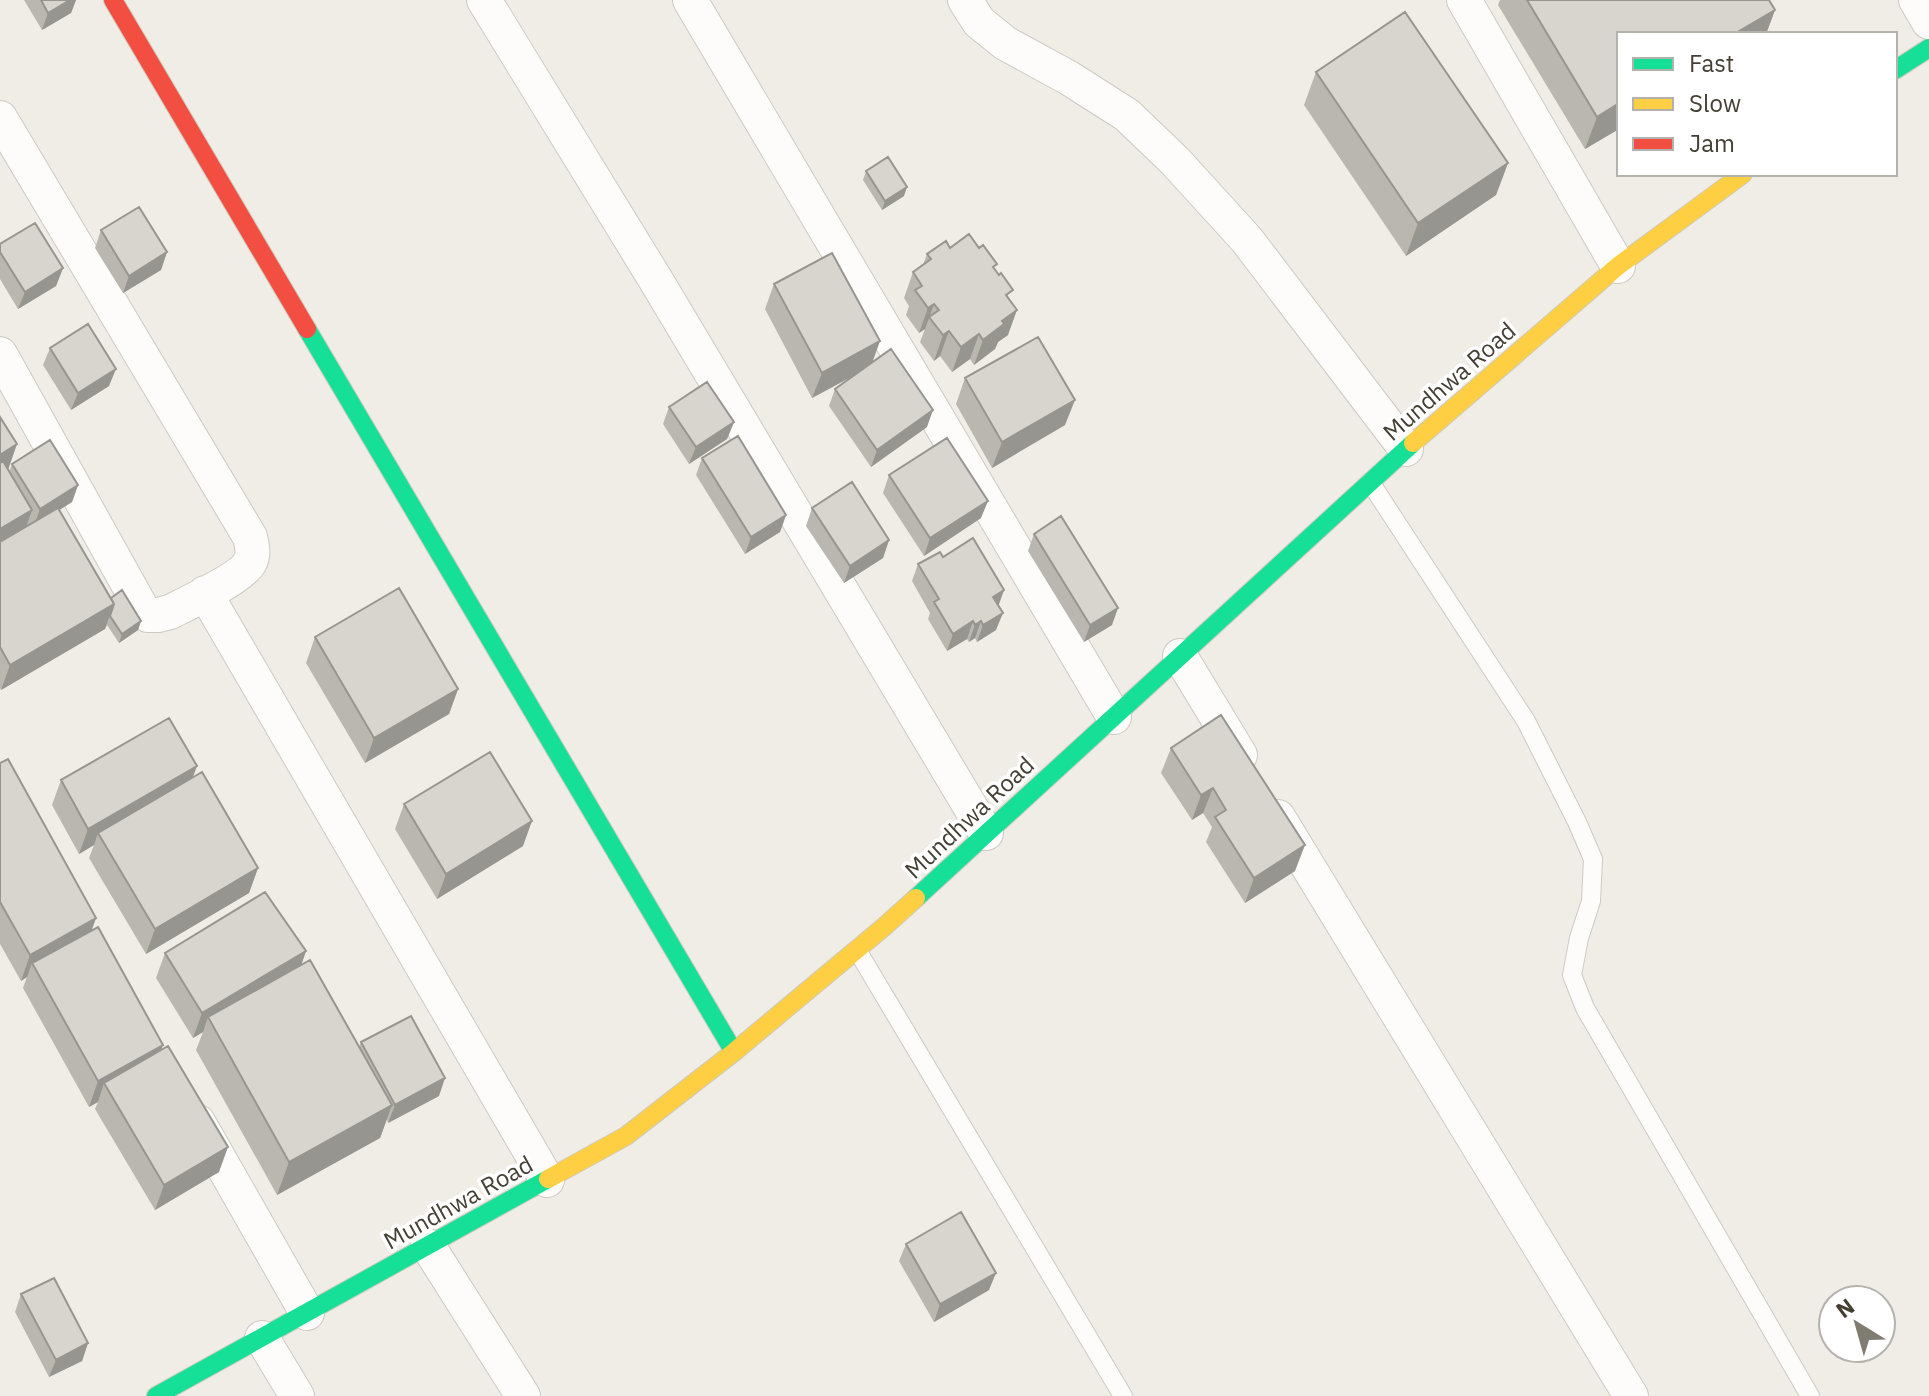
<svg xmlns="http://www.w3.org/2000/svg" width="1929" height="1396" font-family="'IBM Plex Sans',sans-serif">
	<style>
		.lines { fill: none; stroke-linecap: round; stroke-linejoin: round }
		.lane-casing { stroke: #cdcac3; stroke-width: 20 }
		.street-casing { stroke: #cdcac3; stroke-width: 36 }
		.fast-casing { stroke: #cecbbc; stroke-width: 20 }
		.slow-casing { stroke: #cecbbc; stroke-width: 20 }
		.jam-casing { stroke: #cecbbc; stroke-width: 20 }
		.lane { stroke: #fdfcfb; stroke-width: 18 }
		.street { stroke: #fdfcfb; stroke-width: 34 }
		.fast { stroke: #16e098; stroke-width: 18 }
		.slow { stroke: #ffcf43; stroke-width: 18 }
		.jam { stroke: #f24e42; stroke-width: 18 }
		.wall { fill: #bab7b1 }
		.shaded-wall { fill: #979590 }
		.building { fill: #d8d5ce; stroke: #979590; stroke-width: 2 }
		.labels { text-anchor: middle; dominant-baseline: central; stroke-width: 7; stroke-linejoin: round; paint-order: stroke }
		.street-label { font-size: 24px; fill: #443f32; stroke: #fff }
	</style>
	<rect width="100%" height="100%" fill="#efede6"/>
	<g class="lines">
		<defs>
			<path id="lane" d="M1370 482 1526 721 1577 822 1593 859 1591 901 1579 938 1572 975 1585 1008 1810 1396
				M857 950 1123 1396"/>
			<path id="street" d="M484 0 657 282 986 833
				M690 0 1114 717
				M965 0 979 22 1005 43 1069 78 1127 115 1175 161 1247 240 1406 449
				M1464 0 1618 266
				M1916 0 1929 22
				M0 118 250 537C252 545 254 555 250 562 243 577 186 604 170 612L158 615H148L142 609 0 354
				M205 593 547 1180
				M1180 656 1240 755
				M1278 817 1631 1396
				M198 1122 307 1313
				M428 1246 523 1396
				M262 1338 297 1396"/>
			<path id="fast" d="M1895 70 1929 48
				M307 329 734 1052
				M916 898 1413 443
				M156 1396 548 1179"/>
			<path id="slow" d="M1413 443 1618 266 1743 174
				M548 1179 626 1136 734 1052 885 926 916 898"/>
			<path id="jam" d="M113 0 307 329"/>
		</defs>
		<use href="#lane" class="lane-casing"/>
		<use href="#street" class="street-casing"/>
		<use href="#fast" class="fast-casing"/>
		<use href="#slow" class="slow-casing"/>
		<use href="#jam" class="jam-casing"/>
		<use href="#lane" class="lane"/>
		<use href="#street" class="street"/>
		<use href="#fast" class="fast"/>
		<use href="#slow" class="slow"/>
		<use href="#jam" class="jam"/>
	</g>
	<path class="wall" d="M24 0H76L71 13 42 30Z
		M1500 0H1769L1775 10 1766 34H1619V129L1585 149 1498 5Z
		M1316 72 1508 163 1496 195 1406 256 1304 105Z
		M866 171 904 196 882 210 863 180Z
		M101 230 167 252 161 270 123 293 95 248Z
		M0 244 63 268 56 286 18 309 0 279Z
		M950 248 995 270 1010 300 1008 335 998 342 995 349 974 365 970 359 952 372 940 356 934 361 920 342 925 329 919 333 906 315 909 306 904 298 913 272 923 265 927 254Z
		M774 284 872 363 927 427 871 467 829 406 835 389 857 374 812 398 765 309Z
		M50 348 109 386 71 410 43 365Z
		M965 378 1065 425 992 468 956 404Z
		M669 407 734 422 727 439 689 464 663 424Z
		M0 417 8 470 9 472 12 464 78 485 72 502 59 510 111 598 141 621 138 630 119 643 107 625 105 629 1 690 0 688Z
		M702 458 786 515 780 532 745 554 696 475Z
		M889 475 981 518 924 556 883 493Z
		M812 508 889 540 883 558 844 583 806 526Z
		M1034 534 1112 625 1084 642 1028 551Z
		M943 557 1004 590 998 606 996 630 977 642 975 638 969 642 967 639 947 651 928 619 930 613 912 581 918 564Z
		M315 637 458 689 449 714 365 763 306 663Z
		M1221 715 1295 871 1245 903 1206 842 1212 827 1203 813 1192 820 1161 773 1171 748Z
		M0 763 96 918 92 929 163 1045 161 1050 219 1172 155 1210 95 1109 98 1102 89 1107 23 988 27 977 21 981 0 944Z
		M193 778 258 868 249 893 146 954 89 858 94 845 79 854 52 805 61 780Z
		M404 804 523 846 437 899 395 829Z
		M306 951 301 966 359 1047 361 1042 439 1096 388 1123 387 1119 380 1138 277 1195 196 1050 203 1032 193 1038 156 978 165 953Z
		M906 1244 989 1290 934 1322 899 1261Z
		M21 1294 88 1343 82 1361 49 1377 15 1312Z"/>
	<path class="shaded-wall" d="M70 0H76L71 13 42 30 48 13Z
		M1775 10 1766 34H1734Z
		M1619 103V129L1585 149 1597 117Z
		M1508 163 1496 195 1406 256 1418 223Z
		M907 187 904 196 882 210 885 201Z
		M167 252 161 270 123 293 129 276Z
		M63 268 56 286 18 309 25 292Z
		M934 304 925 329 919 333 928 308Z
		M1017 310 1008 335 998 342 995 349 974 365 983 340 1002 321Z
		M949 331 940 356 934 361 943 335Z
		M979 334 970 359 952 372 961 347Z
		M880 341 871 366 812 398 822 373Z
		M116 369 109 386 71 410 78 393Z
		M1075 400 1065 425 992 468 1002 442Z
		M933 410 927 427 871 467 877 450Z
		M734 422 727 439 689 464 696 447Z
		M17 444 8 470 0 474V455Z
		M78 485 72 502 34 526 40 509Z
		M988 501 981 518 924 556 930 538Z
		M32 510 23 536 0 549V529Z
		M786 515 780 532 745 554 751 537Z
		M889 540 883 558 844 583 850 566Z
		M1004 590 998 607 993 597Z
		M114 604 105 629 1 690 10 665Z
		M1118 608 1112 625 1084 642 1090 625Z
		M1003 613 996 630 977 642 983 625Z
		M141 621 138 630 119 643 122 634Z
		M973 621 967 639 947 651 953 634Z
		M981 621 975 638 969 642 975 625Z
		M458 689 449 714 365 763 374 738Z
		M197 766 188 791 98 833 94 845 79 854 88 829Z
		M1213 788 1203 813 1192 820 1201 795Z
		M532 821 523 846 437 899 446 874Z
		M1305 845 1295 871 1245 903 1254 878Z
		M258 868 249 893 146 954 155 929Z
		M96 918 87 943 32 963 27 977 21 981 30 955Z
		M306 951 297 977 208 1017 203 1032 193 1038 202 1013Z
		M163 1045 154 1070 104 1083 98 1102 89 1107 98 1081Z
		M445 1078 439 1096 388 1123 395 1105Z
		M392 1105 380 1138 277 1195 289 1162Z
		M228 1147 219 1172 155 1210 164 1185Z
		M996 1273 989 1290 934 1322 940 1304Z
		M88 1343 82 1361 49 1377 56 1360Z"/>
	<path class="building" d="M41 0H70L48 13Z
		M1527 0H1769L1775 10 1734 34H1619V103L1597 117Z
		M1405 12 1508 163 1418 223 1316 72Z
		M888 157 907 187 885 201 866 171Z
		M139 207 167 252 129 276 101 230Z
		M35 223 63 268 25 292 0 252V244Z
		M969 234 979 248 983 245 997 264 993 267 999 275 1001 273 1013 290 1006 295 1017 310 1002 321 1004 324 983 340 979 334 961 347 949 331 943 335 929 317 939 310 934 304 928 308 915 290 922 286 913 272 931 259 927 254 946 241 950 248Z
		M832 253 880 341 822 373 774 284Z
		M88 324 116 369 78 393 50 348Z
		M1038 337 1075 400 1002 442 965 378Z
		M891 349 933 410 877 450 835 389Z
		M707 382 734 422 696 447 669 407Z
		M0 417 17 444 0 455Z
		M738 436 786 515 751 537 702 458Z
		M947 438 988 501 930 538 889 475Z
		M50 440 78 485 40 509 12 464Z
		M3 461 32 510 0 529V463Z
		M852 482 889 540 850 566 812 508Z
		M58 508 114 604 10 665 0 647V542Z
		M1061 516 1118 608 1090 625 1034 534Z
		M973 538 1004 590 993 597 1003 613 983 625 981 621 975 625 973 621 953 634 934 602 939 599 918 564 940 552 943 557Z
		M399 588 458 689 374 738 315 637Z
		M122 590 141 621 122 634 110 616 114 604 111 598Z
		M1221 715 1305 845 1254 878 1215 817 1226 810 1213 788 1201 795 1171 748Z
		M169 718 197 766 88 829 61 780Z
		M490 752 532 821 446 874 404 804Z
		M8 759 96 918 30 955 0 902V763Z
		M202 772 258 868 155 929 98 833Z
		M265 892 306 951 202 1013 165 953Z
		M98 927 163 1045 98 1081 32 963Z
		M310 960 392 1105 289 1162 208 1017Z
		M411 1016 445 1078 395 1105 361 1042Z
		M168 1046 228 1147 164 1185 104 1083Z
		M961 1212 996 1273 940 1304 906 1244Z
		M54 1278 88 1343 56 1360 21 1294Z"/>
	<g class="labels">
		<g class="street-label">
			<text transform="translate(1449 381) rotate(-41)">Mundhwa Road</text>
			<text transform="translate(969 817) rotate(-43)">Mundhwa Road</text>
			<text transform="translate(458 1202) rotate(-29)">Mundhwa Road</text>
		</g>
	</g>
	<rect x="1617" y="32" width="280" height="144" fill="#ffffff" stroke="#b4b2ad" stroke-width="2"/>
	<rect x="1633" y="58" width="40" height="12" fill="#16e098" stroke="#b4b2ad" stroke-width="2"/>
	<text x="1689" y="72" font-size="24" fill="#443f32">Fast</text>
	<rect x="1633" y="98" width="40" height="12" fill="#ffcf43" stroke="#b4b2ad" stroke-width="2"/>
	<text x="1689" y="112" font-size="24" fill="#443f32">Slow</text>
	<rect x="1633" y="138" width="40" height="12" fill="#f24e42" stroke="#b4b2ad" stroke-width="2"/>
	<text x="1689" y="152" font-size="24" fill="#443f32">Jam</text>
	<g transform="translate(1857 1324) rotate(323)"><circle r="38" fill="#ffffff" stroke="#b4b2ad" stroke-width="2"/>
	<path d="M0-6L14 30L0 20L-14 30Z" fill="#807c71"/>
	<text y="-12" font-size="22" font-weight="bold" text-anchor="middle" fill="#443f32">N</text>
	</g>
</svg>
